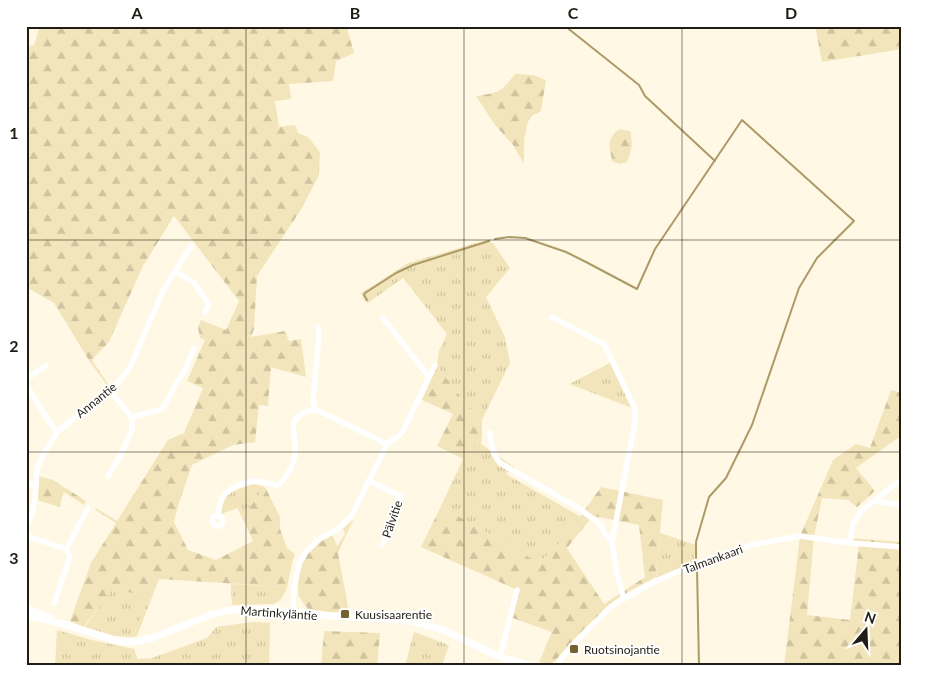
<svg xmlns="http://www.w3.org/2000/svg" width="928" height="692" font-family="Lato,sans-serif">
	<style>
		.grass { fill: url(#grass-tufts) }
		.forest { fill: url(#forest-firs); fill-rule: evenodd }
		.lines { fill: none; stroke-linecap: round; stroke-linejoin: round }
		.stream { stroke: #ac9a67; stroke-width: 2 }
		.minor { stroke: #fff; stroke-width: 5.5 }
		.tertiary { stroke: #fff; stroke-width: 7 }
		.grid { fill: none; stroke: #201d14; stroke-width: 1; stroke-opacity: 0.55 }
		.poi-dot { fill: #746331; stroke: #fff; stroke-width: 2 }
		.labels { text-anchor: middle; dominant-baseline: central; stroke-width: 4; stroke-linejoin: round; paint-order: stroke }
		.street-label { font-size: 12px; fill: #201d14; stroke: #fff }
		.poi-label { font-size: 12px; fill: #201d14; stroke: #fff; text-anchor: start }
		.neatline { fill: none; stroke: #201d14; stroke-width: 2 }
		.grid-label { font-size: 16px; text-anchor: middle; font-weight: bold; fill: #201d14 }
	</style>
	<defs>
		<pattern id="grass-tufts" width="24" height="20" patternUnits="userSpaceOnUse" patternTransform="scale(1.25)"><rect width="24" height="20" fill="#f3e5bb"/><path d="M3 7l-1-3M5 7V3M7 7l1-3M15 17l-1-3M17 17v-4M19 17l1-3" fill="none" stroke="#d0c4a0"/></pattern>
		<pattern id="forest-firs" width="22" height="20" patternUnits="userSpaceOnUse" patternTransform="scale(1.25)"><rect width="22" height="20" fill="#f3e5bb"/><path d="M5 1l3.5 6h-7zM16 11l3.5 6h-7z" fill="#d0c4a0"/></pattern>
	</defs>
	<rect width="100%" height="100%" fill="#fff8e5"/>
	<path class="grass" d="M490 239 491 243H493L510 268 486 297 505 337 510 363 482 420 461 397 437 366 439 351 447 334 403 278 368 303 365 302 361 293 408 263Z
		M612 362 635 409 569 384Z
		M482 435 481 444 514 467 506 474 581 517 564 539 539 563 458 516 440 508 463 459Z
		M254 484 265 487 242 517 237 508 222 514C218 493 239 489 254 484Z
		M660 533 696 545 693 565 656 581Z
		M231 584 287 587C284 595 282 601 273 604L232 605Z
		M114 586 149 599 133 637 115 636 85 627Z
		M252 622 270 623 269 666H55L57 630 92 640 134 649 138 659 152 658 207 638 216 627Z
		M414 632 449 645 442 666H405Z"/>
	<path class="forest" d="M40 26H345L347 28 354 53 336 61 333 81 289 84 291 99 275 101 279 127 295 125 298 133 308 137 320 152 319 175 302 208 257 276 254 329 251 337 285 331 289 341 301 339 306 377 271 367 268 406 259 405 255 442 233 445 192 465 178 506 174 522 188 550 216 560 253 541 242 517 265 487 280 517V529L287 548 295 554 292 563 287 587 159 579 137 636 133 637 149 599 114 587 84 627 70 621 91 563 116 523 95 510 96 508 117 521 168 440 184 433 203 388 187 381 205 340 200 338 198 327 201 320 226 330 239 301 174 216 143 266 109 342 92 360 108 384 107 385 90 362 54 303 26 287V47L34 45Z
		M815 26H902V49L822 62Z
		M515 74 533 75 546 80 541 111C540 112 534 115 533 115 523 123 524 151 524 164L513 145 495 125 476 96C499 93 501 92 515 74Z
		M619 129 630 131C633 143 632 151 627 162L619 164 612 161C610 145 605 142 619 129Z
		M437 366 461 397 482 420V435L463 459 437 446 453 414 422 400Z
		M891 390 902 393V435L856 468 875 491 857 507 848 500 822 498 814 537 807 615 850 620 859 544 850 543 851 538 902 542V666H784L800 536 833 460 856 444 870 448Z
		M39 476 53 480 86 501 84 505 64 492 59 507 37 500Z
		M601 487 663 500 656 577C643 584 604 603 600 615L577 636 554 662 549 664 539 662 552 632 510 617 517 590 421 547 440 508 458 516 539 563 564 539ZM593 516 639 525 645 577 604 604 567 548Z
		M353 520 338 553 349 612H329L308 609C305 605 301 601 299 596 296 584 300 564 307 554 314 545 323 540 332 534L337 546 338 545 345 534 343 529Z
		M324 631 380 633 377 666H321Z"/>
	<g class="lines">
		<path class="stream" d="M565 26 639 85 645 96 715 161
			M495 239 509 237 525 238 566 252 586 262 637 289 655 249 742 120 854 221 817 258 799 288 752 425 726 478 709 497 696 542V558
			M367 300 364 295 365 293 396 273 413 265 489 241
			M697 568 699 666"/>
		<path class="minor" d="M175 271 194 283 209 304 205 312
			M552 317 604 344 635 409V422L612 542 617 574 624 599
			M383 318 429 377
			M318 327 319 335 313 401 315 409 387 444
			M26 379 46 366
			M26 384 48 420 57 432
			M109 390 132 417 162 409 165 405 175 385 184 372 194 348
			M490 433C491 444 492 454 500 463L580 509 600 524 605 534 612 542
			M108 476 120 456 132 430V417
			M369 481 401 496 388 534 382 545
			M26 482 35 487
			M874 501 902 505
			M218 515C220 498 224 491 239 485 244 483 249 481 255 481 262 482 271 484 278 485 290 474 297 459 295 443 295 436 291 427 295 420 299 414 308 411 315 409
			M218 515 222 517 223 522 220 526H215L212 522 213 517Z
			M26 528 32 513 35 501 37 469 43 455 57 432 109 390 120 381 130 367 164 289 191 246
			M26 536 66 549 88 508
			M850 543 853 524 861 511 902 479
			M54 603 70 556 66 549
			M293 612 294 587 297 574 300 562 306 552 318 540 339 528 352 515 387 444 400 435 404 429 435 365
			M500 657 517 590
			M557 666 564 655 585 632 613 605 656 581 693 565 751 545 800 536 850 543 902 547"/>
		<path class="tertiary" d="M26 608 51 618
			M26 615 67 625 114 640 125 642H135L152 638 210 615 226 611 246 609 274 610 331 616 388 619 411 621 444 630 500 657 532 666"/>
	</g>
	<path class="grid" d="M246 26V666M464 26V666M682 26V666M26 240H902M26 452H902"/>
	<g class="poi-dot">
		<rect x="340" y="609" width="10" height="10" rx="2.5"/>
		<rect x="569" y="644" width="10" height="10" rx="2.5"/>
	</g>
	<g class="labels">
		<g class="street-label">
			<text transform="translate(96 400) rotate(-39)">Annantie</text>
			<text transform="translate(392 519) rotate(-71)">Pälvitie</text>
			<text transform="translate(713 559) rotate(-20)">Talmankaari</text>
			<text transform="translate(279 613) rotate(4)">Martinkyläntie</text>
		</g>
		<g class="poi-label">
			<text x="355" y="614">Kuusisaarentie</text>
			<text x="584" y="649">Ruotsinojantie</text>
		</g>
	</g>
	<rect width="928" height="692" fill="none" stroke="#ffffff" stroke-width="55"/>
	<g transform="translate(866 630) rotate(19)" stroke="#ffffff" stroke-width="4" paint-order="stroke">
	<path d="M0-4L9 19L0 12L-9 19Z" fill="#201d14"/>
	<text y="-8" font-size="14" font-weight="bold" text-anchor="middle" fill="#201d14">N</text>
	</g>
	<rect x="28" y="28" width="872" height="636" class="neatline"/>
	<g class="grid-label">
		<text x="137" y="19">A</text>
		<text x="355" y="19">B</text>
		<text x="573" y="19">C</text>
		<text x="791" y="19">D</text>
		<text x="14" y="139">1</text>
		<text x="14" y="352">2</text>
		<text x="14" y="564">3</text>
	</g>
</svg>
